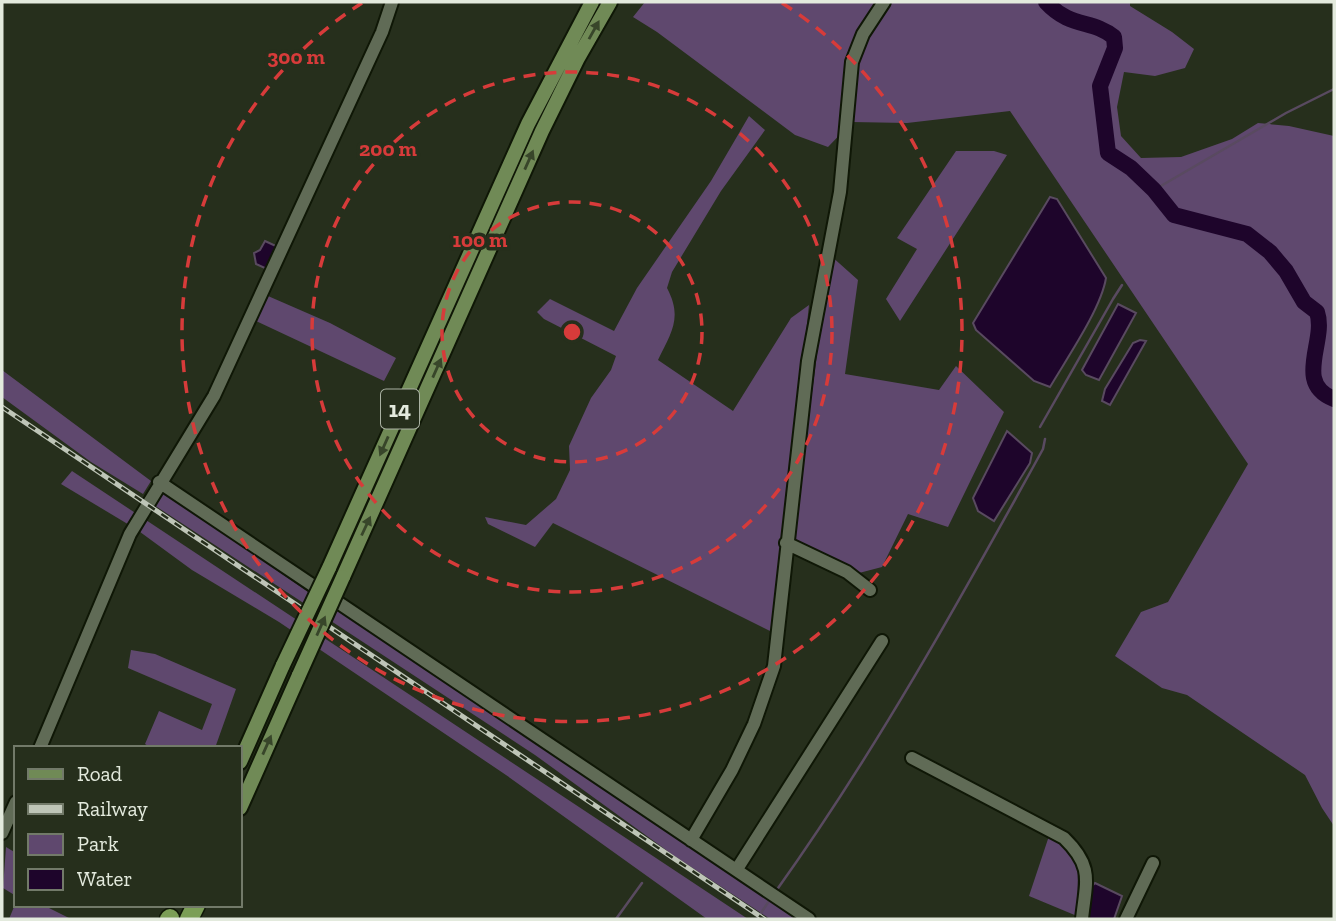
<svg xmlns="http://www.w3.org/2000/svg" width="1336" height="921" font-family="'Zilla Slab',serif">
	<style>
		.green { fill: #5f486e }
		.water { fill: #1e052b; stroke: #594a60; stroke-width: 2 }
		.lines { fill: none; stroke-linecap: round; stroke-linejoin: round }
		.stream { stroke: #594a60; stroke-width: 2.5 }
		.river { stroke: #1e052b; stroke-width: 16 }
		.minor-casing { stroke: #0f1706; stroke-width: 16 }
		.major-casing { stroke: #0f1706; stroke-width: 18 }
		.highway-casing { stroke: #0f1706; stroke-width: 21 }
		.minor { stroke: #606b56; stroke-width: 12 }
		.major { stroke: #708a56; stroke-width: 14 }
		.highway { stroke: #7b9e56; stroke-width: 18 }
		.rail-casing { stroke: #bec5b7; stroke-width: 5 }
		.rail { stroke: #262f1c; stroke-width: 2.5; stroke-dasharray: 8; stroke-linecap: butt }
		.major-bridge-casing { stroke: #0f1706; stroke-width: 18; stroke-linecap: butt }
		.major-bridge { stroke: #708a56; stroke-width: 14 }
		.oneway { fill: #38462a }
		.ring { fill: none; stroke: #d73b3a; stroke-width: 3.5; stroke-dasharray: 12 9 }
		.labels { text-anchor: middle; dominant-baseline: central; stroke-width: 7; stroke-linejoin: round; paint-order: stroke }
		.shield { fill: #262f1c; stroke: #aab2a3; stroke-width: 2 }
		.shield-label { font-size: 23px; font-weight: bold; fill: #e3eadd }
		.centre { fill: #d73b3a; stroke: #262f1c; stroke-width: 3.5 }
		.ring-label { font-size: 21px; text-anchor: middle; font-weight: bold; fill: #d73b3a; stroke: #262f1c; stroke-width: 7; stroke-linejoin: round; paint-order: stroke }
	</style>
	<rect width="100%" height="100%" fill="#262f1c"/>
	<path class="green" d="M645 2H1041L1059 21 1105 35 1110 46 1097 87 1103 149 1108 158 1146 185 1180 223 1242 238 1257 248 1280 269 1297 299 1305 310 1314 314C1320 347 1290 383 1334 402V826L1322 808 1305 775 1187 695 1162 688 1115 656 1141 612 1168 602 1248 464 1010 111 907 123 852 122 828 147 795 135 657 32 633 17Z
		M1054 2H1130V6L1172 32 1194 49 1185 68 1155 76 1124 72 1117 107 1121 136 1141 158 1181 157 1232 139 1258 123 1289 126 1334 136V396C1296 377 1329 338 1319 310L1307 300 1288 268 1272 249 1249 231 1176 213 1156 187 1135 166 1112 150 1103 95 1117 46 1116 35C1096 17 1074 26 1054 2Z
		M749 116 765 130 721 191 672 272 667 288C683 318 671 333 658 360L733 411 791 318 809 305 774 633 553 523 535 547 488 524 485 517 526 525 556 499 570 470 569 446 591 398 611 370 616 356 544 319 537 312 550 299 614 331 637 288 711 181Z
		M956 151H994L1007 155 900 321 886 299 917 249 897 238Z
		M830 255 858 280 845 374 939 390 956 366 1004 412 948 527 908 514 882 567 859 573 793 538Z
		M268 296 330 323 396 358 384 381 256 321Z
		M2 370 151 481 143 494 91 462 2 397Z
		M72 471 748 919H707L506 775 279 622 192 570 136 529 61 484Z
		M161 492 168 494 318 599 451 681 650 820 802 919H770L673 855 535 755 154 505Z
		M131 650 155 654 236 689 215 748H151L145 744 159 711 202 730 212 704 128 668Z
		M1049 836C1089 856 1081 878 1077 916L1029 896Z
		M6 847 16 853V896L3 888Z
		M16 902V905H43L71 919H9Z"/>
	<path class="water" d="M1050 197 1057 199 1106 278C1101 309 1067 358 1050 387L1034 381 976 330 973 323Z
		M265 241 278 247 267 269 256 264 254 253 260 250Z
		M1118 304 1136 313 1099 380 1086 375 1082 370Z
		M1140 340 1146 341 1110 405 1102 401 1105 389 1133 343Z
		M1007 431 1032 453 1030 463 994 521 978 511 973 498Z
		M1095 883 1122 896 1114 919H1087L1091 887Z"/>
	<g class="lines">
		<path class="stream" d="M1154 190 1286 113 1334 89
			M1040 427 1113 299 1122 285
			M776 891C876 751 960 600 1043 449L1045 439
			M616 919 642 883
			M757 919 769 901"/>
		<path class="river" d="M1046 2C1071 29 1092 19 1114 37L1115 48 1100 86 1108 153 1131 168 1154 190 1174 215 1247 234 1270 252 1286 271 1304 302 1317 312C1327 341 1293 383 1334 399"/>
		<defs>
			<path id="minor" d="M159 482 809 919
				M786 543 847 572 870 590
				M40 748 130 534 214 396 382 32 392 2
				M912 758 1064 838C1094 867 1086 881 1082 919
				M2 833 16 802
				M691 840 732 770 754 724 774 666 808 361 840 192 852 62 863 34 884 2
				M737 869 882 641
				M1126 919 1153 863"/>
			<path id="major" d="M329 568 528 124 592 2
				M343 577 542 131 578 58 610 2
				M240 762 283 665
				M240 808 299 675"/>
			<path id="highway" d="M169 919 170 918
				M189 919 196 905"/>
		</defs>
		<use href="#minor" class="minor-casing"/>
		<use href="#major" class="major-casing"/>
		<use href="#highway" class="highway-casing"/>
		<use href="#minor" class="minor"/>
		<use href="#major" class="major"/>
		<use href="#highway" class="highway"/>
		<defs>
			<path id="rail" d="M2 407 764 919"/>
		</defs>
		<use href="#rail" class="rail-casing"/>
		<use href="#rail" class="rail"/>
		<defs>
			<path id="major-bridge" d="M283 665 329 568
				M299 675 343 577"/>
		</defs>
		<use href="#major-bridge" class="major-bridge-casing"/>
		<use href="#major-bridge" class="major-bridge"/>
	</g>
	<defs><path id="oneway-solid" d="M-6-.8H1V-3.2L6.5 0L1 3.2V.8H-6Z" transform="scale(1.75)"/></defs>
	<g class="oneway">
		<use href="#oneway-solid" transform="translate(594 30) rotate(-61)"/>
		<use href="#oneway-solid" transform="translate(529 160) rotate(-66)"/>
		<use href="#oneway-solid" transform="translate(437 368) rotate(-66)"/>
		<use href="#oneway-solid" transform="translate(384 446) rotate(114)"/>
		<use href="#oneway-solid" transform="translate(366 526) rotate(-65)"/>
		<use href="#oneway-solid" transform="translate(321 626) rotate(-66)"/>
		<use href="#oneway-solid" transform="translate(267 745) rotate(-66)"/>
	</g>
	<g class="ring">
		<circle cx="572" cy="332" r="130"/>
		<circle cx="572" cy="332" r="260"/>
		<path d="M782 3A390 390 0 1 1 362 3"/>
	</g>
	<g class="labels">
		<rect class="shield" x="381" y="389.5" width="38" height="39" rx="5"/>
		<g class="shield-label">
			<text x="400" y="409">14</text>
		</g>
	</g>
	<circle cx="572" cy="332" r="10" class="centre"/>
	<g class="ring-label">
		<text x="296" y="64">300 m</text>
		<text x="388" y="156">200 m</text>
		<text x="480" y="247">100 m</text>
	</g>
	<rect width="1336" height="921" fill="none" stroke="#e3eadd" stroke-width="7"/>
	<rect x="14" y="746" width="228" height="161" fill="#262f1c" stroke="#727a69" stroke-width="2"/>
	<rect x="28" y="769" width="35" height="10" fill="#708a56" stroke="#727a69" stroke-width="2"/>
	<text x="77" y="781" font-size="21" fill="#e3eadd">Road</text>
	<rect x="28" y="804" width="35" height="10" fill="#bec5b7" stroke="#727a69" stroke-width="2"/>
	<text x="77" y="816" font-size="21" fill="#e3eadd">Railway</text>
	<rect x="28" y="834" width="35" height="21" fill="#5f486e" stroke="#727a69" stroke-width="2"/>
	<text x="77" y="851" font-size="21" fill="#e3eadd">Park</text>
	<rect x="28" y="869" width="35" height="21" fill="#1e052b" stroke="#727a69" stroke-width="2"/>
	<text x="77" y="886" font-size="21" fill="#e3eadd">Water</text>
</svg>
